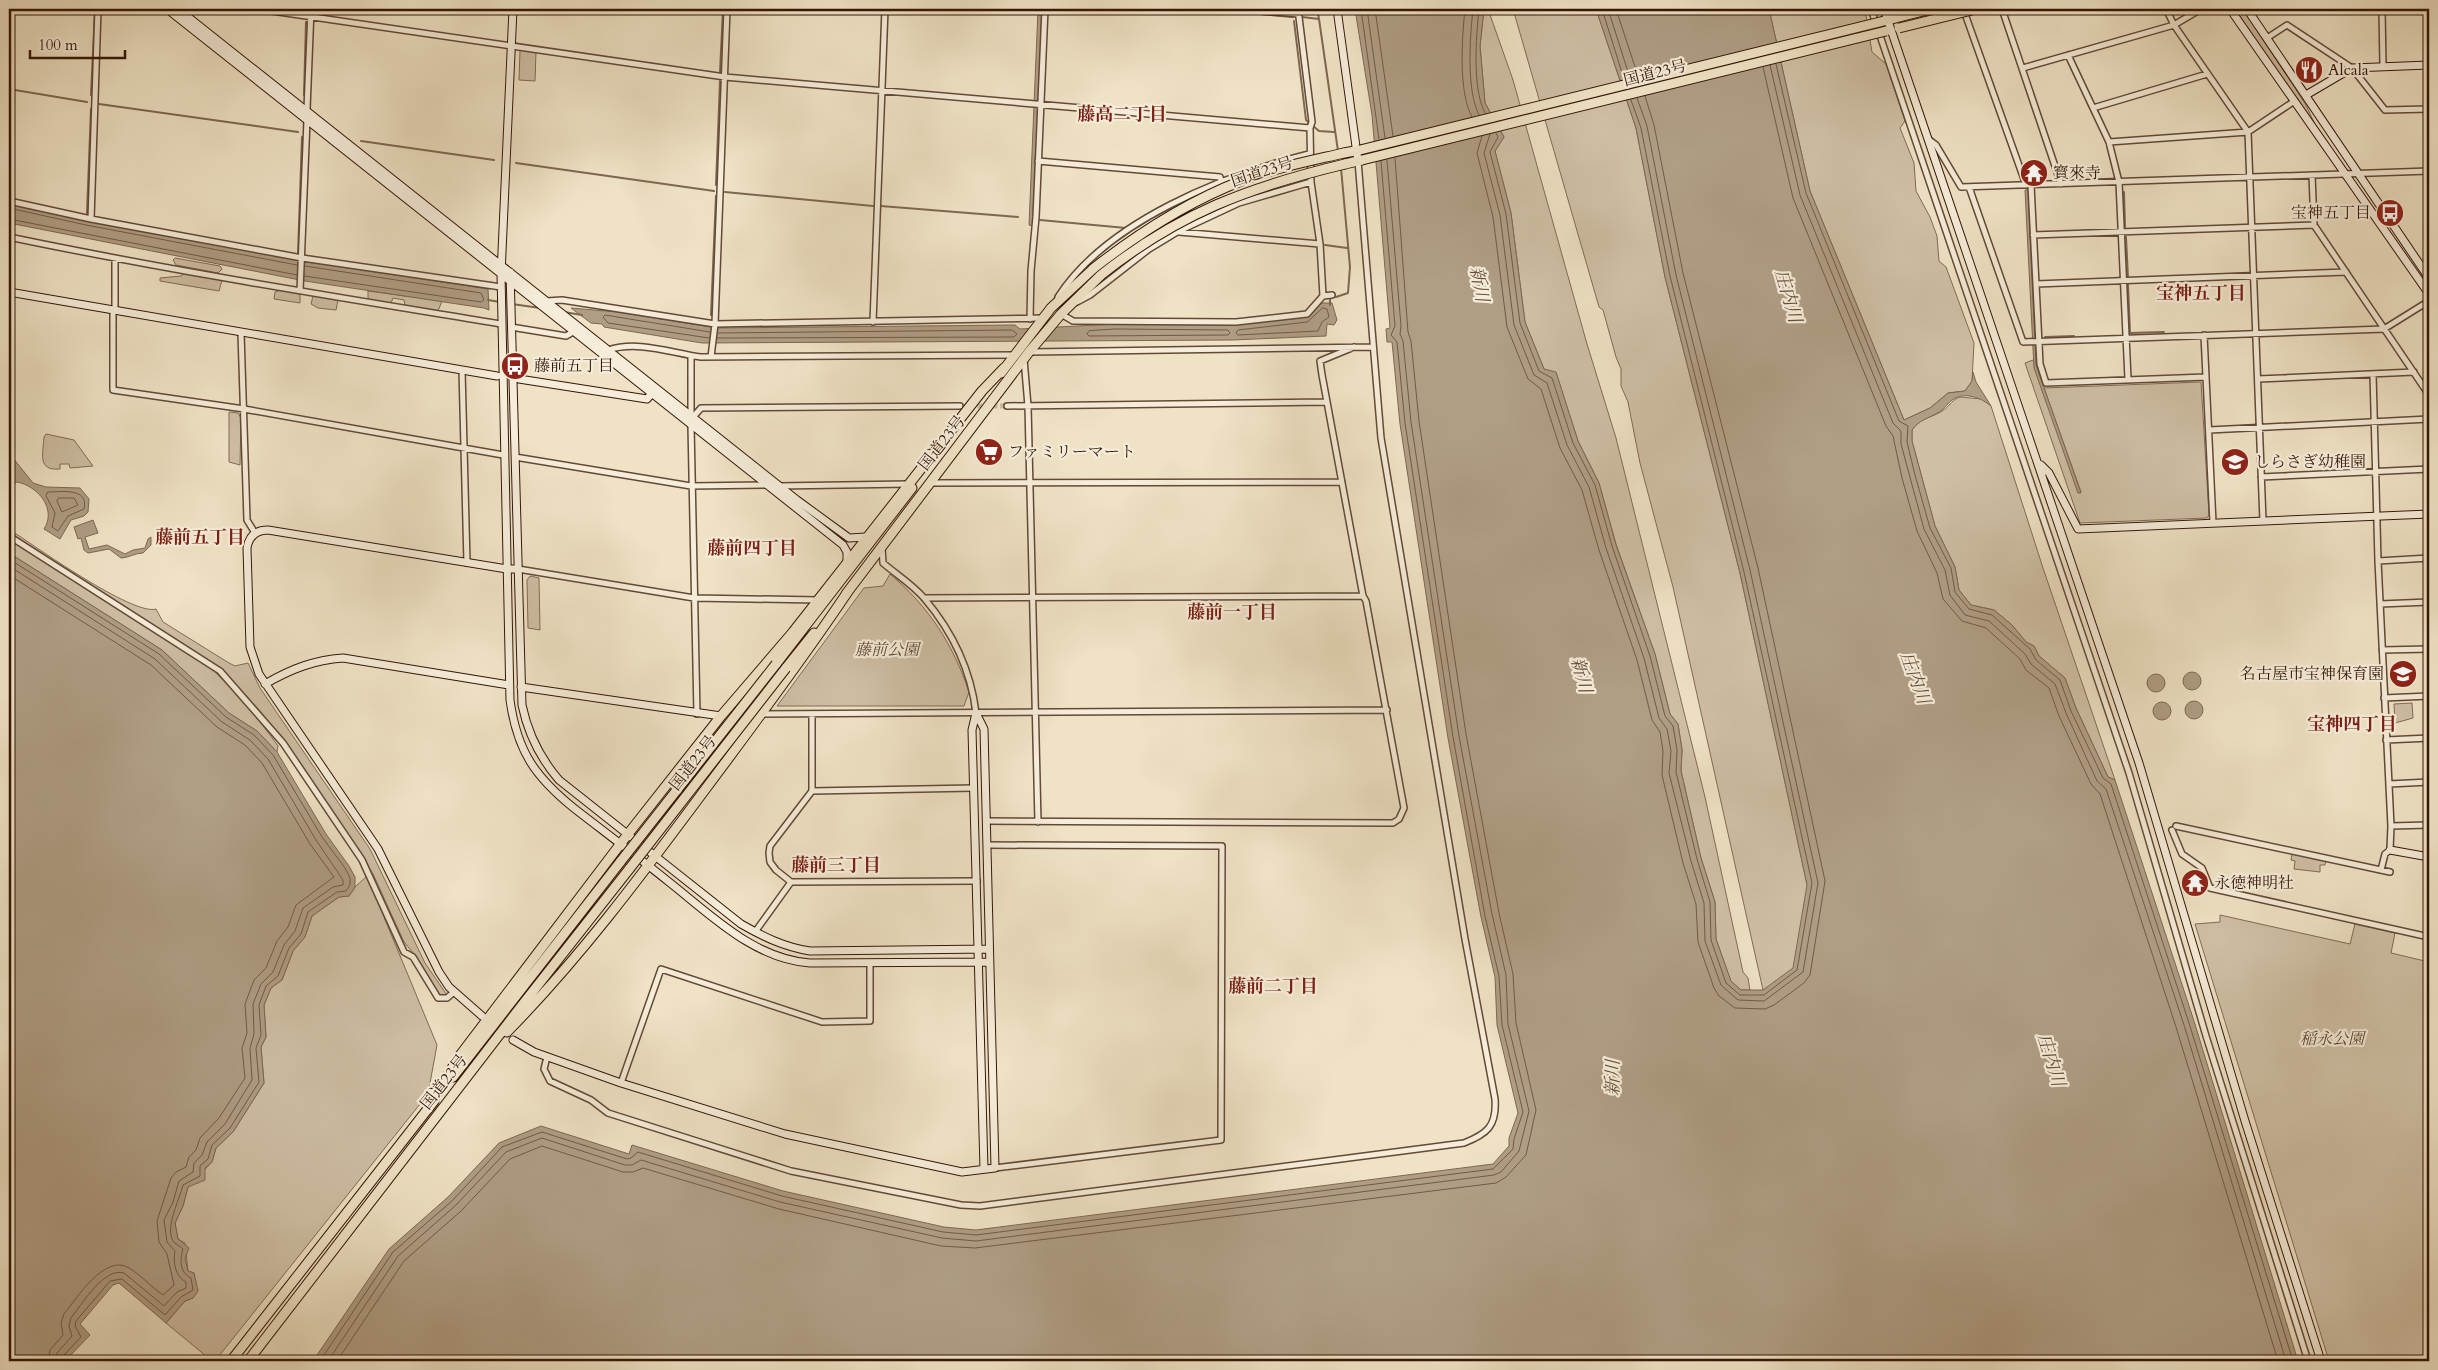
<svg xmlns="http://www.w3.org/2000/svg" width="2438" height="1370" font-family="Cardo,'Noto Serif JP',serif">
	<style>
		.green { fill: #cfbfa5; stroke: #826a56 }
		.water { fill: #af9d84; stroke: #7e6752 }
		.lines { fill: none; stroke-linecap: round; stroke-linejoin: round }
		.shore { stroke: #725a46; stroke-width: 1 }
		.stream { stroke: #7e6752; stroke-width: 2 }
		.street-tunnel { stroke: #cab99f; stroke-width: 5; stroke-dasharray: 5 2.5; stroke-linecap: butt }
		.street-casing { stroke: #634936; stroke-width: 8 }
		.secondary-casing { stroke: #341607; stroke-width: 9 }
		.highway-casing { stroke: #341607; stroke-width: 11 }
		.street { stroke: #f5ecd9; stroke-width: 5 }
		.secondary { stroke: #f5ecd9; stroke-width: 7 }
		.highway { stroke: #efe2c5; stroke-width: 9 }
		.highway-bridge-casing { stroke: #341607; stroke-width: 11; stroke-linecap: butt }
		.highway-bridge { stroke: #efe2c5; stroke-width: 9 }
		.labels { text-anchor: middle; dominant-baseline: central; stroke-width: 4.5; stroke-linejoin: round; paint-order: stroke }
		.poi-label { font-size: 16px; fill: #341607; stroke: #f5ecd9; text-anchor: start }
		.street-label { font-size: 16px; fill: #341607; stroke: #f5ecd9 }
		.park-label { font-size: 16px; font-style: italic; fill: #624936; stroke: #f5ecd9 }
		.neighbourhood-label { font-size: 18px; font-weight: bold; fill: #7a1f14; stroke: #f5ecd9 }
		.water-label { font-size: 18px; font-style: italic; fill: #654c39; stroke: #f5ecd9 }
	</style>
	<rect width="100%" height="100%" fill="#efe2c5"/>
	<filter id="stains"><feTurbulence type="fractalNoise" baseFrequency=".004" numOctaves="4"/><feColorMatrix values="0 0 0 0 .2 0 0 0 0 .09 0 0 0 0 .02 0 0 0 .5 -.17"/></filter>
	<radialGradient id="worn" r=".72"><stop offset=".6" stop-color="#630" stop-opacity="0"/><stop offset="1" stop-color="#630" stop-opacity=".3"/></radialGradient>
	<path class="green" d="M1484 9H1488L1513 80 1587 344 1616 438 1705 797 1743 972 1748 978 1750 990H1741L1731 982 1716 939 1715 902 1701 858 1681 771 1682 750 1678 724 1670 714 1655 654 1616 544 1599 483 1578 441 1556 373 1544 369 1525 322 1511 213 1495 151 1504 137 1485 103 1480 46Z
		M1513 9H1596L1636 128 1665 277 1740 573 1824 963 1763 990 1673 587 1640 463 1628 402 1621 386V369L1616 357 1603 310 1599 307Z
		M1769 9H1865L1872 52 1886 64 1905 121 1900 128 1914 163 1916 191 1930 217 1937 236 1939 261 1946 267 1974 343 1972 381 1965 391 1948 393 1930 408 1904 420 1810 191Z
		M2235 9H2243L2306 105 2317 129Z
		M520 50 536 52 535 81 519 80Z
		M175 258 220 266 222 269 218 273 176 265 173 260Z
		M185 273 222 280 219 291 160 281V278L181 276Z
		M281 290 300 294V303L274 299 275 292Z
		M368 291 442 301 438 311 405 305 404 300 393 298 391 303 368 300Z
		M313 296 335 298 338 300 336 310 318 308 311 304Z
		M2033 360 2079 493 2081 492 2044 388 2201 382 2209 515 2207 518 2080 523 2025 363Z
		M1960 397 1982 399 1991 406 2043 568 2115 780 2108 777 2076 708 2065 678 2039 656 2034 646 2026 642 2012 625 1994 610 1971 605 1959 590 1955 567 1935 526 1912 441V430C1920 417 1934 418 1945 409 1951 404 1952 400 1960 397Z
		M229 412 238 413 241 418 240 465 229 462Z
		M46 434 74 440 93 466 70 468 69 464H60V469C37 471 43 454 44 437Z
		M9 529C33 545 133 616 156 609L163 622 229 663 235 666 248 663 260 688 370 849 425 963 447 995H441L437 992 414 954 404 942 373 874 357 849 288 746 261 712 221 668 9 532Z
		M9 539 204 662C232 687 256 715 278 746L277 752 257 731 229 713 162 650 9 553Z
		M890 574C929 607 953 644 969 692L964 706H777L864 588 883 586Z
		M530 576 539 578 540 630 528 628 527 580Z
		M2412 703 2413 718 2395 723 2394 704Z
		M2292 853 2326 860 2325 865H2320V872L2294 869 2295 861 2291 860Z
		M367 876 437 1045 428 1094 215 1361H212L166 1323 185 1301 193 1298 194 1273 188 1271 185 1243 178 1239 175 1223 183 1206 188 1187 212 1162 216 1148 233 1132 264 1083 261 1047 266 1037 264 1005 271 988 282 980 293 951 305 937 312 916 339 897 349 896 355 887Z
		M2220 915 2350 944 2355 924 2395 933 2391 953 2429 962V1361H2329L2195 924 2220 922Z"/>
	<path class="water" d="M1038 9H1042L1033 226 1029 225Z
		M1355 9H1484L1480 46 1485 103 1504 137 1495 151 1511 213 1525 322 1544 369 1556 372 1578 441 1599 483 1616 545 1655 654 1670 714 1678 724 1682 750 1681 771 1701 858 1715 902 1716 939 1731 981 1741 990H1763L1793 968 1807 885 1740 573 1665 277 1636 128 1596 9H1769L1810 191 1904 420 1930 408 1948 393 1965 391 1972 381 1973 372 1976 382 1991 406C1982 398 1964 391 1952 400 1946 405 1944 410 1937 413 1927 419 1919 420 1912 430V441L1935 526 1955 567 1959 590 1971 605 1994 610 2012 625 2026 642 2034 646 2039 656 2065 678 2076 708 2108 777 2115 780 2194 1021 2298 1361H313L389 1249 448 1197 499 1143 541 1126 629 1154 632 1145 783 1191 944 1227 976 1230 1493 1164 1509 1146V1138L1518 1113 1497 1025 1495 977 1481 917 1448 738 1400 424 1392 342H1387L1386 329 1390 328 1372 115Z
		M2025 190H2028L2036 365 2081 493H2078L2034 368Z
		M9 203 87 220 303 261 488 289 489 310 484 308 305 281 9 223Z
		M1321 303H1332L1337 320 1334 325 1327 324 1326 336 1233 340 702 343 604 327 602 324 591 323 571 308 618 312 717 328 1015 325 1020 329 1115 324 1234 325 1306 317Z
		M9 453 33 483 46 487 80 488 89 499 88 512 84 516 71 520 60 539 44 529C57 509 38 486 17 482L11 485 9 489Z
		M93 520 98 533 85 537 89 549 107 545 125 554 133 550 145 548 148 539 151 537V545L143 553C135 553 128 558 121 558L109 549 88 553 84 550 81 538 78 539 74 527Z
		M9 553 162 650 229 713 257 731 277 752 326 834 349 866 355 877V887L349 896 339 897 312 916 305 937 293 951 282 980 271 988 264 1005 266 1037 261 1047 264 1083 233 1132 216 1148 212 1162 205 1168V1180L188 1187 183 1206 175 1223 178 1239 189 1248 185 1258 188 1271 194 1273 198 1291 193 1298 185 1301 166 1323 119 1283 113 1285 80 1324 90 1335 65 1361H9Z
		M2183 681a9 9 0 1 1 18 0a9 9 0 1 1-18 0Z
		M2147 683a9 9 0 1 1 18 0a9 9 0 1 1-18 0Z
		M2185 710a9 9 0 1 1 18 0a9 9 0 1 1-18 0Z
		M2153 711a9 9 0 1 1 18 0a9 9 0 1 1-18 0Z"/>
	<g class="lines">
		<path class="shore" d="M1361 9 1379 139
			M1367 9 1385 138
			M1375 9 1393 136
			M1465 9C1462 37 1458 92 1472 117
			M1473 9C1470 37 1466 90 1479 115
			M1479 9C1476 37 1472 89 1485 113
			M1602 9 1624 79
			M1608 9 1630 78
			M1616 9 1638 76
			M1776 64 1806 193 1899 421 1908 426 1907 442 1915 475 1930 528 1951 568 1955 592 1969 609 1992 615 2030 649 2036 660 2060 680 2071 711 2103 778 2111 784 2189 1023 2293 1361
			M1770 65 1800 195 1893 423 1901 431V444L1924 529 1945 570 1950 595 1965 615 1989 621 2025 654 2031 664 2055 684 2066 713 2097 781 2106 789 2184 1025 2286 1361
			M1763 67 1793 198 1886 426 1893 436 1902 478 1917 531 1937 573 1943 599 1962 621 1986 628 2020 659 2026 670 2049 688 2059 716 2091 784 2100 794 2176 1027 2278 1361
			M1496 133 1498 137 1490 152 1506 214 1520 323 1539 371 1552 378 1573 443 1595 485 1612 546 1650 656 1665 716 1673 726 1677 750 1676 772 1697 859 1710 902 1711 940 1726 983 1740 995H1764L1797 970 1812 883 1744 572 1670 276 1641 128 1631 100
			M1490 134 1484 153 1500 215 1514 325 1534 375 1547 383 1567 445 1589 487 1606 548 1644 658 1659 718 1667 729 1671 751 1669 773 1691 861 1704 903 1705 941 1721 985 1738 1000 1764 1001 1803 972 1818 883 1750 570 1676 275 1647 126 1637 98
			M1482 136 1477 153 1493 217 1507 327 1528 379 1541 389 1560 448 1582 490 1599 550 1637 660 1652 720 1660 732 1663 751 1662 775 1683 863 1696 904 1698 942 1714 988 1719 996 1735 1008 1765 1009 1774 1005 1804 983 1810 975 1825 881 1758 568 1683 273 1654 125 1645 96
			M9 208 86 225 297 265
			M9 219 297 275
			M304 276 481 302 484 300 481 293 305 266
			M1323 308 1327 309 1329 317 1322 322 1318 331 1238 335 1236 333 1238 330 1307 322Z
			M1115 329 1228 330 1230 333 1228 335 1089 336 1087 334 1089 331Z
			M709 338 608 323 603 317 605 315 617 317 710 332
			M717 338 1014 337 1017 334 1012 330 718 333
			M48 492C61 492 89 487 84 509L68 516 58 531 52 527 55 513 46 496Z
			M59 498H74L78 505 62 512 57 501Z
			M9 559 159 654 226 717 254 735 273 755 322 837 345 868 350 878V885L346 891 337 892 308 912 301 934 289 948 278 976 266 986 259 1005 261 1035 256 1048 259 1082 230 1128 212 1145 208 1159 200 1166V1176L183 1185C179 1201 165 1227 173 1241 175 1244 180 1246 183 1249 180 1260 179 1272 191 1278L193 1290 181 1297 165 1315 122 1279 110 1281 76 1321 75 1326 81 1337 63 1356 61 1361
			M9 566 155 659 222 722 250 740 268 759 316 840 343 880V885L333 887 303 908 295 931 284 945 273 972 261 984 253 1004 254 1034 250 1048 252 1080 225 1124 207 1142 202 1155 194 1163 193 1172 179 1181 173 1202 164 1220 167 1242 175 1251C173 1263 175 1276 186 1282V1288L177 1292 164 1306 124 1273C104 1267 82 1304 71 1318L69 1326 72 1336 57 1353 55 1361
			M9 575 151 665 217 727 245 745 262 763 310 844 334 877 296 905 288 927 277 941 266 968 254 980 245 1004 247 1033 242 1048 245 1078 219 1118 200 1138 196 1150 189 1157 186 1167 176 1172 171 1178 157 1221 159 1242 167 1254 174 1285 163 1295C151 1287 141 1275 129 1268 105 1253 77 1298 64 1314L61 1323 63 1335 50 1350 48 1361
			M320 1361 393 1252 452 1201 502 1147 542 1132 627 1159 631 1158 638 1152 782 1196 943 1232 976 1235 1493 1169 1513 1149 1514 1139 1523 1112 1502 1025 1499 976 1485 916 1453 737 1405 423 1397 342 1391 335 1395 326 1381 161
			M328 1361 398 1256 456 1205 506 1152 542 1138 625 1165H632L641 1160 780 1202 942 1238 976 1241 1494 1175 1501 1172 1519 1151 1529 1111 1508 1024 1506 975 1492 914 1459 736 1411 422 1403 341 1400 334 1401 326 1387 160
			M337 1361 404 1261 461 1211 510 1159 542 1146 623 1172H633L643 1168 779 1209 941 1246 975 1248 1496 1183 1506 1177 1526 1155 1536 1110 1516 1023 1513 974 1499 913 1466 734 1419 421 1411 341 1408 332 1395 158"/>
		<path class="stream" d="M1205 9 1293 17
			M1317 9 1319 19
			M306 11V9
			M1302 17 1319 19 1338 151
			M1294 21 1306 120 1319 131 1334 132
			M720 72 723 9
			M9 89 87 102
			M91 95 95 9
			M304 95 306 22
			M99 104 298 132
			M361 141 494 160
			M516 163 714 191
			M716 185 720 81
			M725 192 873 206
			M2124 192 2125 227
			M881 206 1018 217
			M87 213 91 109
			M1040 220 1126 228
			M2126 237 2128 278
			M1325 245 1347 248
			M298 254 302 137
			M2128 285 2130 333 2164 332
			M1336 297 1348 293 1350 267 1341 168
			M488 300 500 302
			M512 304 540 308
			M1330 305V298
			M564 312 582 315
			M711 315 716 196
			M2045 337 2074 336"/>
		<path class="street-tunnel" d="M970 406H1007"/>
		<defs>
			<path id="street" d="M258 9 725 77 1310 128 1311 182 1239 203 1177 232 1149 249 1090 295 1077 302
				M1235 9 1299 14
				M1298 9 1312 122 1310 128
				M1871 9 2129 773 2206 1036 2308 1361
				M2002 9 2061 184
				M2166 9 2174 25 2248 132 2263 521
				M2382 9 2383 66
				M1964 11 2026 185
				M2003 11 2010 9
				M2267 38 2287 25 2352 68 2385 110 2429 109
				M2068 55 2109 142 2119 182 2128 379
				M2023 68 2174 25 2201 9
				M2093 108 2207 74
				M307 109 311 9
				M1928 139 1936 145 1961 187 2429 171
				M2109 142 2248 132 2293 102
				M1038 161 1220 177 1221 181
				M2312 175 2314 225 2429 395
				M1311 182 1320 244 1323 296
				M2031 185 2040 364 2046 383 2206 377
				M1969 187 2023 342 2384 329 2429 301
				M9 201 91 219 302 258 501 287
				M91 219 98 9
				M1179 232 1320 244
				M2033 235 2314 225
				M9 237C172 271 337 297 501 324
				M115 259V311
				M2036 284 2346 272
				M300 291 307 120
				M1058 297C1107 221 1224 175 1309 154
				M547 301 562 300 715 324 1043 318
				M113 311V390L244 409 503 455
				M1061 314 1073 321 1236 322 1307 314 1323 296 1332 295
				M1030 319 1031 271 1036 217 1045 9
				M873 322 885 9
				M511 327 566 336 573 332
				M241 333 247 520 255 533
				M2204 335 2213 523
				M608 350C638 340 671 353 701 357L1013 355
				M1030 352 1372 347
				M711 357 715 324 727 9
				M1024 359 1028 406 1038 822
				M462 370 467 563
				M2373 374 2378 561 2391 826 2390 850 2385 854 2381 870
				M2258 379 2414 372
				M1007 406 1326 402
				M691 414V356
				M2209 430 2429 419
				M515 457 691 486 767 485
				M2261 477 2429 469
				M930 483 1342 482
				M778 486 908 484
				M9 536 220 671 283 743 362 860 404 952 413 957 438 998H447L454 992
				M882 548 883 563C897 575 913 585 924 598 952 631 971 671 976 713
				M2378 561 2429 558
				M518 569 694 598 818 600
				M924 598 1363 596
				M2380 604 2429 602
				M2382 650 2429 649
				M2384 698 2429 696
				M697 714 691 425 694 416 701 408 960 406
				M761 714 1387 710
				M812 715V791L770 846 769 853 770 862 776 870 791 882 977 881
				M2386 740 2429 738
				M2389 784 2429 782
				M812 791 974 788
				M988 821 1393 823 1399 819 1404 808 1366 601 1363 596 1322 375 1320 361 1354 347
				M2176 826 2390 872
				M2391 826 2429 825
				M2172 830 2182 854 2202 868 2210 888 2429 937
				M988 845 1222 846 1221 1140 995 1168
				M755 932 791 882
				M547 1057 544 1069 550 1081 591 1100 608 1113 791 1171 961 1205 980 1206 1464 1143C1487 1134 1497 1126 1495 1099L1465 939 1381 438 1358 161
				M621 1083 661 969 822 1022 870 1021V963"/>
			<path id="secondary" d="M167 9 843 545 847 552V561
				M178 9 797 500 849 538 866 537
				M513 9 501 274 510 700C517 751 535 777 575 809 606 833 638 857 669 882 711 915 754 959 810 963L989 962
				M1337 9 1358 161
				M1884 9 2139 763 2245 1121 2321 1361
				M2230 9 2429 294
				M2247 9 2429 278
				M2306 95 2352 68 2429 65
				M510 272 522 705C528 734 540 758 559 780L741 924C764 937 784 947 810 951L989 949
				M9 292 497 376
				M519 379 647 399 654 391
				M2041 465 2049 473 2078 529 2429 514
				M265 684C291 669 314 660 343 658L509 685
				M521 687 721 716
				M976 713 972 730 984 1169
				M2390 850 2429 857
				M482 1016 449 987 439 972 378 849 259 674 250 647 247 548C249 536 256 530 268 530L507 569H518
				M513 1040 534 1052 621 1083 785 1134 962 1172 995 1168 984 729 976 713"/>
			<path id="highway" d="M1884 21 1931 9
				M1344 153 1360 150
				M1345 164 1362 160
				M1001 373 1051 308 1094 268
				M846 594 1029 352 1061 314 1101 275
				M776 664 912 488
				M786 668 814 633
				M507 1032C578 960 640 877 701 795 752 727 802 660 849 590
				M453 1077 621 861
				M431 1104 458 1058 628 834 721 716 793 632 982 391 1004 368
				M231 1361 434 1101
				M248 1361 523 1004 630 868"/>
		</defs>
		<use href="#street" class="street-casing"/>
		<use href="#secondary" class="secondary-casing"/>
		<use href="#highway" class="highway-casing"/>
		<use href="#street" class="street"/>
		<use href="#secondary" class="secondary"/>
		<use href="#highway" class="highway"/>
		<defs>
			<path id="highway-bridge" d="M1899 28 1976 9
				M1360 150 1884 21
				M1362 160 1886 31
				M1094 268C1139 233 1187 202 1241 181 1274 168 1310 161 1344 153
				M1101 275C1179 213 1249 187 1345 164
				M621 861 776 664
				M630 868 786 668"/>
		</defs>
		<use href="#highway-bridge" class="highway-bridge-casing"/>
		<use href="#highway-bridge" class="highway-bridge"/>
	</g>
	<defs>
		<symbol id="restaurant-disc" viewBox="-11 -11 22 22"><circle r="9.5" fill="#8f2418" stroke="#f5ecd9"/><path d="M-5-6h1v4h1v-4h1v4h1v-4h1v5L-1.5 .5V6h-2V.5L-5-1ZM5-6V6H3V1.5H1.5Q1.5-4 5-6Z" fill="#fff"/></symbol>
		<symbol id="temple-disc" viewBox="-11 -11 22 22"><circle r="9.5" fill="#8f2418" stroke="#f5ecd9"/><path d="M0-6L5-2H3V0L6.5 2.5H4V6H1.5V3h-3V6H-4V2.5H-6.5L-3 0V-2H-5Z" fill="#fff"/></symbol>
		<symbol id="bus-disc" viewBox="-11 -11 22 22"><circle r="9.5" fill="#8f2418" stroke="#f5ecd9"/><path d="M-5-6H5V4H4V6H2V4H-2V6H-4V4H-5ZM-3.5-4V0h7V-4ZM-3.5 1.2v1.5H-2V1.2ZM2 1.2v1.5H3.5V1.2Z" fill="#fff"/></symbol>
		<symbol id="supermarket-disc" viewBox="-11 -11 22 22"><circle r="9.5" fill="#8f2418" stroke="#f5ecd9"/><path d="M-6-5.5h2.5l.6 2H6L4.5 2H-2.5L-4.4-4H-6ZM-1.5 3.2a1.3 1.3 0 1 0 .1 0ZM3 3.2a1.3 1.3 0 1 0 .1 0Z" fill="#fff"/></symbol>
		<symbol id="school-disc" viewBox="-11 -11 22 22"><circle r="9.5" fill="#8f2418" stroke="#f5ecd9"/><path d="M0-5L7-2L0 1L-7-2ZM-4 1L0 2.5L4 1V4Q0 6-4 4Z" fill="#fff"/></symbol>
	</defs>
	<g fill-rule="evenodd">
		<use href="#restaurant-disc" x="2293" y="54" width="32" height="32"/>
		<use href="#temple-disc" x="2018" y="157" width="32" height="32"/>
		<use href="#bus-disc" x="2374" y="197" width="32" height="32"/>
		<use href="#bus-disc" x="499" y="350" width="32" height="32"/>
		<use href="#supermarket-disc" x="973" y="436" width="32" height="32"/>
		<use href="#school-disc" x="2219" y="446" width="32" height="32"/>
		<use href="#school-disc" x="2387" y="658" width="32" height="32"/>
		<use href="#temple-disc" x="2179" y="867" width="32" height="32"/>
	</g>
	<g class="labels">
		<g class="poi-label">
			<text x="2328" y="70">Alcala</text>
			<text x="2053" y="173">寳來寺</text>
			<text x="2371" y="213" text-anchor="end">宝神五丁目</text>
			<text x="534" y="366">藤前五丁目</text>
			<text x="1008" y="452">ファミリーマート</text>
			<text x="2254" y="462">しらさぎ幼稚園</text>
			<text x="2384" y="674" text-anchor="end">名古屋市宝神保育園</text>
			<text x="2214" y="883">永徳神明社</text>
		</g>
		<g class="street-label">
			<text transform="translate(1655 73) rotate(-14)">国道23号</text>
			<text transform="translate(1262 172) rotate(-18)">国道23号</text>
			<text transform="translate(942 443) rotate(-52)">国道23号</text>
			<text transform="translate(693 763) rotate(-52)">国道23号</text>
			<text transform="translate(444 1082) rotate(-52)">国道23号</text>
		</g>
		<g class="park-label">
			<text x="887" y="650">藤前公園</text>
			<text x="2332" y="1039">稲永公園</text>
		</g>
		<g class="neighbourhood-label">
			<text x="1122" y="114">藤高二丁目</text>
			<text x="2201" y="293">宝神五丁目</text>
			<text x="200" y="537">藤前五丁目</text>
			<text x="752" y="548">藤前四丁目</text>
			<text x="1232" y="612">藤前一丁目</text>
			<text x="2352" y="724">宝神四丁目</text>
			<text x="836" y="865">藤前三丁目</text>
			<text x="1273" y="986">藤前二丁目</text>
		</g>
		<g class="water-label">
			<text transform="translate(1479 284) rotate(79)">新川</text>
			<text transform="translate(1788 296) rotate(74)">庄内川</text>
			<text transform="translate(1581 675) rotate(75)">新川</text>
			<text transform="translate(1915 678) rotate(70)">庄内川</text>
			<text transform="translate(2051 1060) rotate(73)">庄内川</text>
			<text transform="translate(1613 1078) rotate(-89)">新川</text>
		</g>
	</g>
	<rect width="2438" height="1370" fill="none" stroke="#efe2c5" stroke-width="30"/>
	<rect x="10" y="10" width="2418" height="1350" fill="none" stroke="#341607" stroke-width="2.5"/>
	<rect x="15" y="15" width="2408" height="1340" fill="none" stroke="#341607"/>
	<path d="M30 50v8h95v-8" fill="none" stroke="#341607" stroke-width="2.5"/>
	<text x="38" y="50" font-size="15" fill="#341607" stroke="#f5ecd9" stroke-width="4" paint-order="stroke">100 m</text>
	<rect width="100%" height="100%" filter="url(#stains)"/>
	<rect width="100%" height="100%" fill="url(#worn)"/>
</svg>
